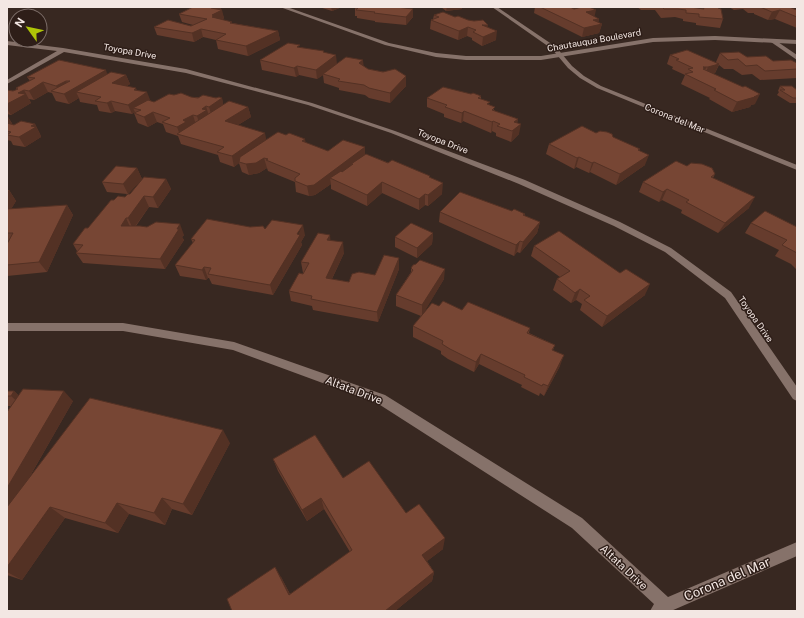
<svg xmlns="http://www.w3.org/2000/svg" width="804" height="618" font-family="'Public Sans',sans-serif">
	<style>
		.lines { fill: none; stroke-linecap: round; stroke-linejoin: round }
		.service { fill: #86726a; fill-rule: evenodd }
		.minor { fill: #86726a; fill-rule: evenodd }
		.tertiary { fill: #86726a; fill-rule: evenodd }
		.wall { fill: #663c2d }
		.shaded-wall { fill: #533124 }
		.building { fill: #774634; stroke: #533124 }
		.labels { text-anchor: middle; dominant-baseline: central; stroke-width: 3; stroke-linejoin: round; paint-order: stroke }
		.far-street-label { font-size: 9px; fill: #f3e7e3; stroke: #2e1e18 }
		.street-label { font-size: 11px; fill: #f3e7e3; stroke: #2e1e18 }
		.near-street-label { font-size: 13px; fill: #f3e7e3; stroke: #2e1e18 }
	</style>
	<rect width="100%" height="100%" fill="#382821"/>
	<g class="lines">
		<path class="service" d="M771 40H775L797 55V60L771 42Z"/>
		<path class="minor" d="M492 7H497L556 47 572 66 584 76 601 86 797 165V170L597 88 580 78 568 68 552 49Z
			M7 41 63 48 186 69 312 103 395 131 525 180 620 222 671 248 731 292 797 387V401L793 399 725 298 665 252 614 226 519 184 391 133 308 105 186 73 64 52 7 84V80L57 51 7 45Z
			M7 323H123L234 342 385 395 582 518 668 597 797 542V556L671 611H650L654 604 572 528 377 403 233 350 123 331H7Z"/>
		<path class="tertiary" d="M280 7H287L389 43 436 53 466 56H541L653 38 715 36 797 40V44L715 40 653 42 541 60H466L436 57 385 45Z"/>
	</g>
	<path class="wall" d="M193 7H220L224 18 222 20 232 23 278 31 280 40 248 56 218 49 216 40 203 37 194 42 157 35 154 27 191 26 193 25 182 22 179 14Z
		M319 7H342L332 11Z
		M441 7H462V9L446 11Z
		M535 7H570L594 16 599 19 598 23 602 24 599 33 582 37 534 13Z
		M637 7H690L701 9 702 7H718L723 19 720 28 696 25V23L683 21V19L675 17 661 18 655 10H641Z
		M729 7H789L797 10V28L775 19 768 20 754 14V13H748L743 9 734 10Z
		M355 8 413 9V17L406 25 375 22V21L357 18V16H355Z
		M434 15 455 17 488 28 496 40 482 46 472 40V38L467 36 458 40 430 29 431 20 433 19Z
		M300 47 324 53 337 64 364 66 368 69 406 76V86L390 103 369 98 365 95 339 90V88L324 83 323 75 317 79 299 75 296 77 262 70 260 60Z
		M720 53 773 61 797 63V78L760 80 752 74 742 75 733 69H724L719 65 715 73 713 74 755 104 751 105 750 107 732 112 709 99 710 98 681 84 685 75 672 69 673 67 667 64 670 55 716 62Z
		M107 74 126 75 130 84 127 86 137 90 150 101 154 102 174 95 191 97 222 98 223 105 248 107 251 117 238 125 266 140 306 143 328 151 365 147V154L430 178 442 194 428 206 425 205 419 210 382 193 367 206 331 189V184L315 195 309 196 296 192 295 182 268 171 267 168 259 173 249 175 242 172 239 163 234 167 220 162 218 155 181 144 178 136 166 132 163 124 157 122 148 127 138 123 134 113 135 112 132 114 115 111 111 113 99 111 97 105 80 102 79 98 69 104 56 101 52 93 48 92 34 100 29 99 31 103 11 115 7 114V90L13 91 16 90V88L30 81 27 77Z
		M780 86 797 90V103H790L777 95 779 92 778 91Z
		M471 94 481 96V99L490 105 495 111 518 119 517 123 519 134 511 142 496 136V133L492 131 491 133 463 121 461 123 444 117V114L427 107V98Z
		M7 117H8L13 125 35 124 40 134 41 137 25 147 13 145 11 141 7 140Z
		M596 133 613 137 639 151 645 165 616 185 590 172 589 173 576 167 574 169 546 154 549 144Z
		M687 166 715 174 713 178 749 208 718 233 681 213 682 210 662 200 659 202 639 192 643 182Z
		M137 168 142 179 128 194H130L166 179 171 189 158 208 149 207 136 226 184 235 182 237 184 240 165 269 83 263 76 253 77 251 73 244 114 200 125 197 127 194 107 192 102 182Z
		M7 190H9L16 201 11 209 67 205 73 215 47 272 7 276Z
		M512 211 525 214V216L540 222 537 233 520 253 517 252 514 256 439 222 440 212Z
		M751 223 797 227V270L791 264 775 256 779 250 745 233Z
		M250 227 265 229 305 235 301 242 302 245 273 295 212 284 209 278H208L206 280 180 276 175 265 193 243 191 239Z
		M433 233 432 244 417 258 395 247V237Z
		M330 235V240L344 253 332 279 349 282 375 275 399 258V269L378 322 313 310 312 306 291 301 289 291 303 273 301 262Z
		M534 246 645 295 602 327 580 310 582 304 576 300 571 303 553 290 557 279 560 277 531 256Z
		M411 268 444 279 422 315 439 306 462 310 530 328 529 333 555 345 553 350 560 366 544 396 540 393 539 396 521 387 522 385 479 364 474 372 448 359 441 354V351L413 337V326L421 316 396 306V295L411 272Z
		M7 391H14L18 395 73 401 29 478 230 443 192 515 172 509 165 525 129 514 118 533 65 518 22 580 7 575V412L11 406H7Z
		M273 459 343 478 406 513 443 549 427 561 434 572 432 581 395 611H232L281 577 290 594 350 552 324 509 307 521 278 471Z"/>
	<path class="shaded-wall" d="M212 7H220L221 11 222 10 224 18 217 22 214 26 211 8Z
		M331 7H342L332 11Z
		M447 7H462V9L446 11Z
		M413 9V17L406 25V17Z
		M596 10 594 19 586 12Z
		M780 10 775 19 768 20 772 12Z
		M599 19 598 25 602 24 599 33 582 37 584 28 593 20Z
		M482 25H488L487 33Z
		M468 27 467 36 458 40 459 31Z
		M201 29 203 37 194 42 192 33Z
		M278 31 280 40 248 56 246 46Z
		M497 31 496 40 482 46 483 37Z
		M336 55 337 64 323 74V75L317 79 316 70Z
		M363 60 364 69 359 63Z
		M719 64 715 73 704 77 708 67Z
		M297 66 299 75 296 77 294 68Z
		M106 70 109 80 76 92 79 98 69 104 64 94Z
		M126 75 130 84 116 93 112 83Z
		M406 76V86L390 103V93Z
		M66 81 71 90 60 93 56 86Z
		M43 82 48 92 34 100 29 91Z
		M136 88 140 97 147 92 151 102 133 108 135 112 132 114 128 105 134 90Z
		M24 90 31 103 11 115 7 109V104L18 93Z
		M760 94 755 104 751 105 750 107 732 112 737 102Z
		M222 98 224 108 212 117 209 107Z
		M111 101 115 111 111 113 107 103Z
		M206 106 210 120 200 126 197 116 202 109Z
		M248 107 251 117 228 131 225 121Z
		M464 111 463 121 461 123 462 113Z
		M153 112 157 122 148 127 144 117Z
		M193 115 196 125 180 135 177 127 183 120Z
		M8 117 14 127 7 130V118Z
		M518 119 516 128 521 124 519 134 511 142 514 122Z
		M493 121 492 131 491 133 492 122Z
		M35 124 40 134 41 137 25 147 19 137 31 126Z
		M265 133 267 143 239 162V163L234 167 232 156Z
		M305 139 307 149 302 141Z
		M365 147V157L353 164H351V168L330 178 331 184 315 195 309 196 307 186Z
		M649 155 645 165 616 185 620 174Z
		M579 157 576 167 574 169 577 158Z
		M264 158 267 168 259 173 249 175 246 164Z
		M594 162 590 172 589 173 592 163Z
		M137 168 142 179 128 194 123 184Z
		M166 179 171 189 158 208 153 197Z
		M382 182V193L367 206V195Z
		M443 183 442 194 428 206V195Z
		M667 189 662 200 659 202 663 192Z
		M9 190 16 201 7 216V193Z
		M425 194V205L419 210V199Z
		M144 196 149 207 133 229 128 218Z
		M755 197 749 208 718 233 725 223Z
		M67 205 73 215 47 272 39 262Z
		M126 218 131 229 121 226Z
		M540 222 537 233 520 253 523 242Z
		M180 224 184 235 182 237 184 240 165 269 160 259Z
		M303 225 305 235 301 242 302 245 273 295 270 285Z
		M433 233 432 244 417 258V248Z
		M330 235 331 246 327 240Z
		M520 241 517 252 514 256 516 245Z
		M343 242 344 253 327 289 326 278Z
		M399 258V269L378 322 377 312Z
		M204 267 208 278 206 280 202 270Z
		M445 269 444 279 422 316V305Z
		M650 284 645 295 602 327 607 316Z
		M580 289 576 300 571 303 575 293Z
		M481 354 479 364 474 372 476 362Z
		M564 355 560 366 544 396 548 386Z
		M14 391 24 401 21 405 11 396Z
		M64 391 73 401 7 516V488Z
		M223 430 230 443 192 515 183 504Z
		M162 498 172 509 165 525 154 513Z
		M321 498 324 509 307 521 302 510Z
		M117 503 129 514 118 533 105 523Z
		M50 507 65 518 22 580 7 572V567Z
		M445 538 443 549 422 565V555Z
		M275 567 281 577 294 603 289 595Z
		M434 572 432 581 395 611H385Z"/>
	<path class="building" d="M193 7H212L211 8 222 10 212 15 215 16 212 17 232 22 230 23 278 31 246 46 216 40 226 34 201 29 192 33 154 27 168 20 191 26 207 19 179 14Z
		M356 7H396L413 9 406 17 374 13 375 12 356 10 358 8H355Z
		M540 7H570L574 9 582 7H589L596 10 586 12 599 19 593 20 602 24 584 28Z
		M662 7H690L704 9 703 7H718V8L721 9 723 19 699 17V14L686 13V10L678 9H664Z
		M760 7H789L797 10V17L780 10 772 12Z
		M443 12 455 17 458 16 468 20 474 21 483 20 488 25H482L497 31 483 37 473 32 476 30 468 27 459 31 431 20 439 17 434 15Z
		M288 43 300 45 297 47 324 51 323 52 336 55 316 70 297 66 294 68 260 60Z
		M687 50 719 64 708 67H703L706 68 703 69 743 87 745 86 760 94 754 97H755L737 102 714 90 716 89 685 74 693 72 688 69 693 68 676 60 679 59 670 55Z
		M739 52 747 57 766 56 773 61 791 60 797 63V69L765 71 757 65 746 66 738 59 728 60 720 53Z
		M346 57 363 60 359 63 368 69 383 72 395 69 406 76 390 93 369 88 364 85 338 81 340 79 323 74Z
		M59 60 106 70 64 94 51 91 70 81H66L56 86 43 82 29 91 24 90 18 93 26 94 7 104V90L13 91 18 89 16 88 35 78 27 77Z
		M111 72 126 75 112 83 136 88 134 90 147 92 128 105 111 101 107 103 95 101 101 97 76 92Z
		M780 86H792L797 90V98H793L780 90H785Z
		M443 87 471 94 473 93 481 96 478 98 490 102 487 104 495 107 492 110 518 119 514 122 521 124 512 131 497 126 500 124 493 121 492 122 464 111 462 113 445 107 447 105 427 98Z
		M181 93 191 97 198 98 203 95 216 98 219 97 222 98 209 107 206 106 202 109 207 110 197 116 193 115 183 120 186 122 177 127 162 122 170 118 153 112 144 117 134 113 141 110 133 108 148 100 154 102 169 94 174 95Z
		M229 101 248 107 225 121 265 133 232 156 217 152 224 147 177 134Z
		M21 121 35 124 31 126 36 127 19 137 7 135 11 132 7 131V123L14 125Z
		M582 126 596 133 600 131 607 132 612 134 613 137 640 149 638 150 649 155 620 174 594 162 592 163 579 157 577 158 549 144Z
		M278 132 286 135 289 133 305 139 302 141 328 151 343 140 365 147 314 185 307 186 295 181V178L300 174 266 160 268 159 264 158 256 163 246 164 239 162 240 157Z
		M366 154 388 163 392 160 430 176 429 177 443 183 428 195 425 194 419 199 382 182 367 195 330 178 341 171 342 172 353 164H351Z
		M676 161 687 166 691 163 702 164 712 168 715 174 711 177 755 197 725 223 686 202 689 200 667 189 663 192 643 182Z
		M116 166 137 168 123 184 102 182Z
		M144 177 166 179 153 197 144 196 128 218H126L121 226H140L147 227 156 222 180 224 177 229H179L160 259 76 253 83 245 73 244 85 228H88L111 200H114L118 196 125 197 128 194H130Z
		M460 192 512 211 514 209 525 214 523 215 540 222 523 242 520 241 516 245 440 212Z
		M67 205 39 262 7 265V244L13 233H7V209Z
		M765 211 797 227V253L782 245 787 240 751 223Z
		M207 219 250 227 263 226 265 229 272 220 303 225 297 234 300 235 270 285 208 274 211 268 204 267 202 270 175 265 195 240 191 239Z
		M411 223 433 233 417 248 395 237Z
		M559 231 620 273 626 269 650 284 607 316 584 300 590 296 580 289 575 293 557 279 570 271 534 246Z
		M318 233 330 235 327 240 343 242 326 278 349 282 352 274 359 272 375 275 384 255 399 258 377 312 311 299 312 296 289 291 299 273 303 274 309 263 301 262Z
		M420 260 445 269 422 305 396 295 413 270 411 268 413 265 416 264Z
		M443 301 462 310 468 302 530 328 527 333 555 345 552 350 564 355 548 386 543 384 542 386 524 377 525 375 481 354 476 362 450 349 442 344 443 341 413 326 432 303 439 306Z
		M23 389 64 391 7 488V412Z
		M7 391H14L11 396H7Z
		M90 398 223 430 183 504 162 498 154 513 117 503 105 523 50 507 7 567V507Z
		M315 435 343 478 369 461 406 513 419 504 445 538 422 555 434 572 385 611H232L227 599 275 567 289 595 352 550 321 498 302 510 273 459Z"/>
	<g class="labels">
		<g class="far-street-label">
			<text transform="translate(594 40) rotate(-10)">Chautauqua Boulevard</text>
			<text transform="translate(130 51) rotate(10)">Toyopa Drive</text>
			<text transform="translate(675 118) rotate(22)">Corona del Mar</text>
			<text transform="translate(443 141) rotate(21)">Toyopa Drive</text>
			<text transform="translate(756 319) rotate(55)">Toyopa Drive</text>
		</g>
		<g class="street-label">
			<text transform="translate(354 390) rotate(21)">Altata Drive</text>
			<text transform="translate(624 567) rotate(43)">Altata Drive</text>
		</g>
		<g class="near-street-label">
			<text transform="translate(727 579) rotate(-23)">Corona del Mar</text>
		</g>
	</g>
	<rect width="804" height="618" fill="none" stroke="#f3e7e3" stroke-width="16"/>
	<g transform="translate(28 28) rotate(303)"><circle r="19" fill="#2e1e18" stroke="#7d6e69"/>
	<path d="M0-3L7 15L0 10L-7 15Z" fill="#afc507"/>
	<text y="-6" font-size="11" font-weight="bold" text-anchor="middle" fill="#f3e7e3">N</text>
	</g>
</svg>
